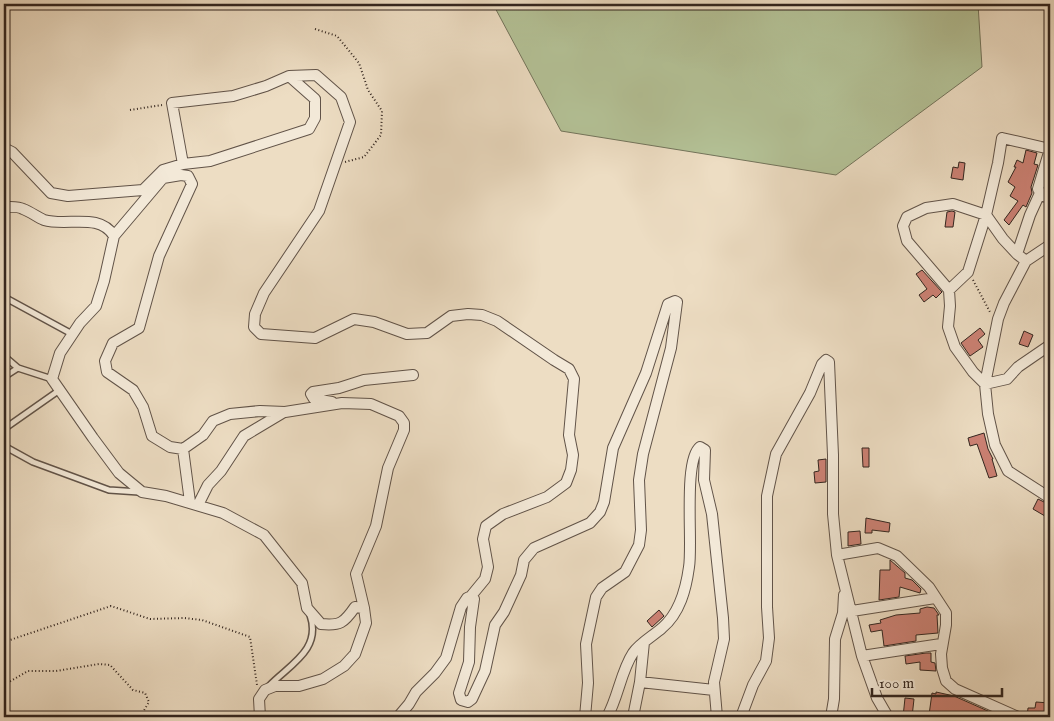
<svg xmlns="http://www.w3.org/2000/svg" width="1054" height="721" font-family="'IM FELL English',serif">
	<style>
		.green { fill: #b4c297; stroke: #73745b }
		.building { fill: #cc8174; stroke: #32251f }
		.lines { fill: none; stroke-linecap: round; stroke-linejoin: round }
		.service-casing { stroke: #615348; stroke-width: 8 }
		.minor-casing { stroke: #615348; stroke-width: 12 }
		.path { stroke: #32251f; stroke-width: 2; stroke-dasharray: 1 2.5; stroke-linecap: butt }
		.service { stroke: #f3e9d8; stroke-width: 5 }
		.minor { stroke: #f3e9d8; stroke-width: 10 }
	</style>
	<rect width="100%" height="100%" fill="#edddc3"/>
	<filter id="stains"><feTurbulence type="fractalNoise" baseFrequency=".004" numOctaves="4"/><feColorMatrix values="0 0 0 0 .2 0 0 0 0 .09 0 0 0 0 .02 0 0 0 .5 -.17"/></filter>
	<radialGradient id="worn" r=".72"><stop offset=".6" stop-color="#630" stop-opacity="0"/><stop offset="1" stop-color="#630" stop-opacity=".3"/></radialGradient>
	<path class="green" d="M493 4H978L982 67 836 175 561 131Z"/>
	<path class="building" d="M1026 150 1037 153 1034 164 1038 165 1031 187 1032 193 1026 207 1023 205 1009 225 1004 220 1018 201 1010 196 1015 187 1008 182 1016 167H1014L1017 160 1023 163Z
		M959 162 965 163 963 180 951 178 953 167 958 168Z
		M952 211 955 212 953 227H945L947 212Z
		M922 270 942 292 936 298 933 295 924 302 919 295 927 289 916 274Z
		M980 328 985 334 978 340 983 347 970 356 961 343Z
		M1024 331 1033 335 1028 347 1019 344Z
		M984 433 988 449 993 459H992L997 476 989 478 977 444 970 446 968 438Z
		M862 448H869V467H863Z
		M826 459V482L815 483 814 472 819 471 818 460Z
		M1038 499 1050 505V519L1033 509Z
		M866 518 890 523 889 532 872 530V533H865Z
		M860 531 861 544 848 546V532Z
		M890 560 905 573V578L912 580 921 589 920 593 900 587 899 597 879 600 880 570H890Z
		M927 607 934 608 939 615H937L938 633 916 635V641L884 646 882 630 871 632 869 625 881 623 880 620 896 615 920 613V609Z
		M659 610 664 616 652 627 647 621Z
		M926 653H931V662L935 663 936 671 920 670V662L906 664 905 656Z
		M936 692 954 696 997 715V717H980L964 715 963 717 952 715 951 717H942L929 715 932 693 936 694Z
		M905 698 914 699 912 717H903Z
		M1036 702 1050 703V717L1041 715V717H1027L1028 708H1035Z"/>
	<g class="lines">
		<defs>
			<path id="service" d="M4 297 72 334
				M4 356 18 368 52 379
				M4 377 18 368
				M4 429 61 389
				M4 446 33 462 109 490 139 492
				M269 686C289 665 322 650 310 615"/>
			<path id="minor" d="M289 76 316 75 341 97 350 122 319 211 264 293 255 314 254 327 261 334 315 338 354 319 374 322 407 334 427 333 451 316 468 314 482 315 497 321 554 360 569 369 574 379 569 435 573 455 571 470 566 483 547 497 503 514 486 526 483 539 488 567 485 579 471 596
				M4 148 12 152 51 193 68 196 143 190 163 170 183 164 210 161 309 129 315 118V99L289 76 266 86 233 96 172 103 183 164
				M1050 149 1038 189 1043 196 1050 198
				M4 207C10 207 18 206 23 209 31 212 37 217 44 220 67 227 99 212 114 236
				M1050 245 1026 261 1017 254 1003 239 986 215 953 204 926 208 907 217 903 226 907 241 949 290 950 306 948 327 955 347 973 372 985 384 1007 379 1018 367 1050 345
				M1017 254 1030 215 1040 193
				M1026 261 1004 303 998 319 985 384 988 414 995 445 1008 471 1050 498
				M949 290 968 272 986 215 998 163 1002 138 1050 149
				M332 402 314 399 311 394 313 392 339 388 364 380 413 375
				M183 449 190 502
				M198 505 208 485 221 471 244 436 284 412
				M837 555 878 548 897 556 929 587 946 613V625L941 654 942 668 946 681 955 689 1018 717
				M852 611 935 598
				M862 656 941 644
				M640 682 714 690
				M260 717 259 699 265 690 275 686H299L323 679 344 666 355 654 366 623 364 608 355 607C344 623 340 626 321 624L307 608 302 583 264 535 223 513 166 496 142 492 119 473 93 438 52 379 60 353 80 323 96 306 104 281 114 236 163 178 181 175 188 176 192 184 159 256 139 328 113 343 105 361 107 372 133 390 143 407 152 436 170 447 183 449 203 435 213 421 230 414 260 411 285 412 342 403 371 404 399 416 404 423V430L388 468 376 526 356 574 364 608
				M398 717 409 704 416 692 435 673 446 658 461 607 467 598 471 596 474 599 470 627 469 662 459 693 461 700 468 702 472 699 485 671 495 625 504 612 521 575 524 560 534 548 590 523 600 512 604 502 613 448 646 373 668 304 675 301 677 302 671 348 643 454 639 480 641 530 639 545 625 572 602 588 596 597 586 644 588 683 585 717
				M607 717C618 698 621 671 633 653 640 643 653 636 662 628 680 613 686 589 689 567 693 544 683 460 700 447L705 450 704 480 712 514 723 618 724 639 714 682 717 717
				M633 717 640 682 644 642
				M741 717 753 685 766 661 769 638 767 607V496L776 454 810 393 822 364 826 360 829 362 833 455V514L837 555 862 656 877 698 888 717
				M831 717 834 699 835 639 843 613 844 595"/>
		</defs>
		<use href="#service" class="service-casing"/>
		<use href="#minor" class="minor-casing"/>
		<path class="path" d="M315 29 337 36 359 63 368 90 382 111 381 135 364 157 345 162
			M130 110 162 105
			M973 280 991 314
			M4 642 111 606 150 619 184 618 202 620 250 637 257 685
			M4 685 28 671H56L99 664 110 665 133 690 145 693 149 702 140 717"/>
		<use href="#service" class="service"/>
		<use href="#minor" class="minor"/>
	</g>
	<rect width="1054" height="721" fill="none" stroke="#edddc3" stroke-width="20"/>
	<rect x="5" y="5" width="1044" height="711" fill="none" stroke="#32251f" stroke-width="2.5"/>
	<rect x="10" y="10" width="1034" height="701" fill="none" stroke="#32251f"/>
	<path d="M872 688v8h130v-8" fill="none" stroke="#32251f" stroke-width="2.5"/>
	<text x="879" y="688" font-size="15" fill="#32251f" stroke="#f3e9d8" stroke-width="4" paint-order="stroke">100 m</text>
	<rect width="100%" height="100%" filter="url(#stains)"/>
	<rect width="100%" height="100%" fill="url(#worn)"/>
</svg>
